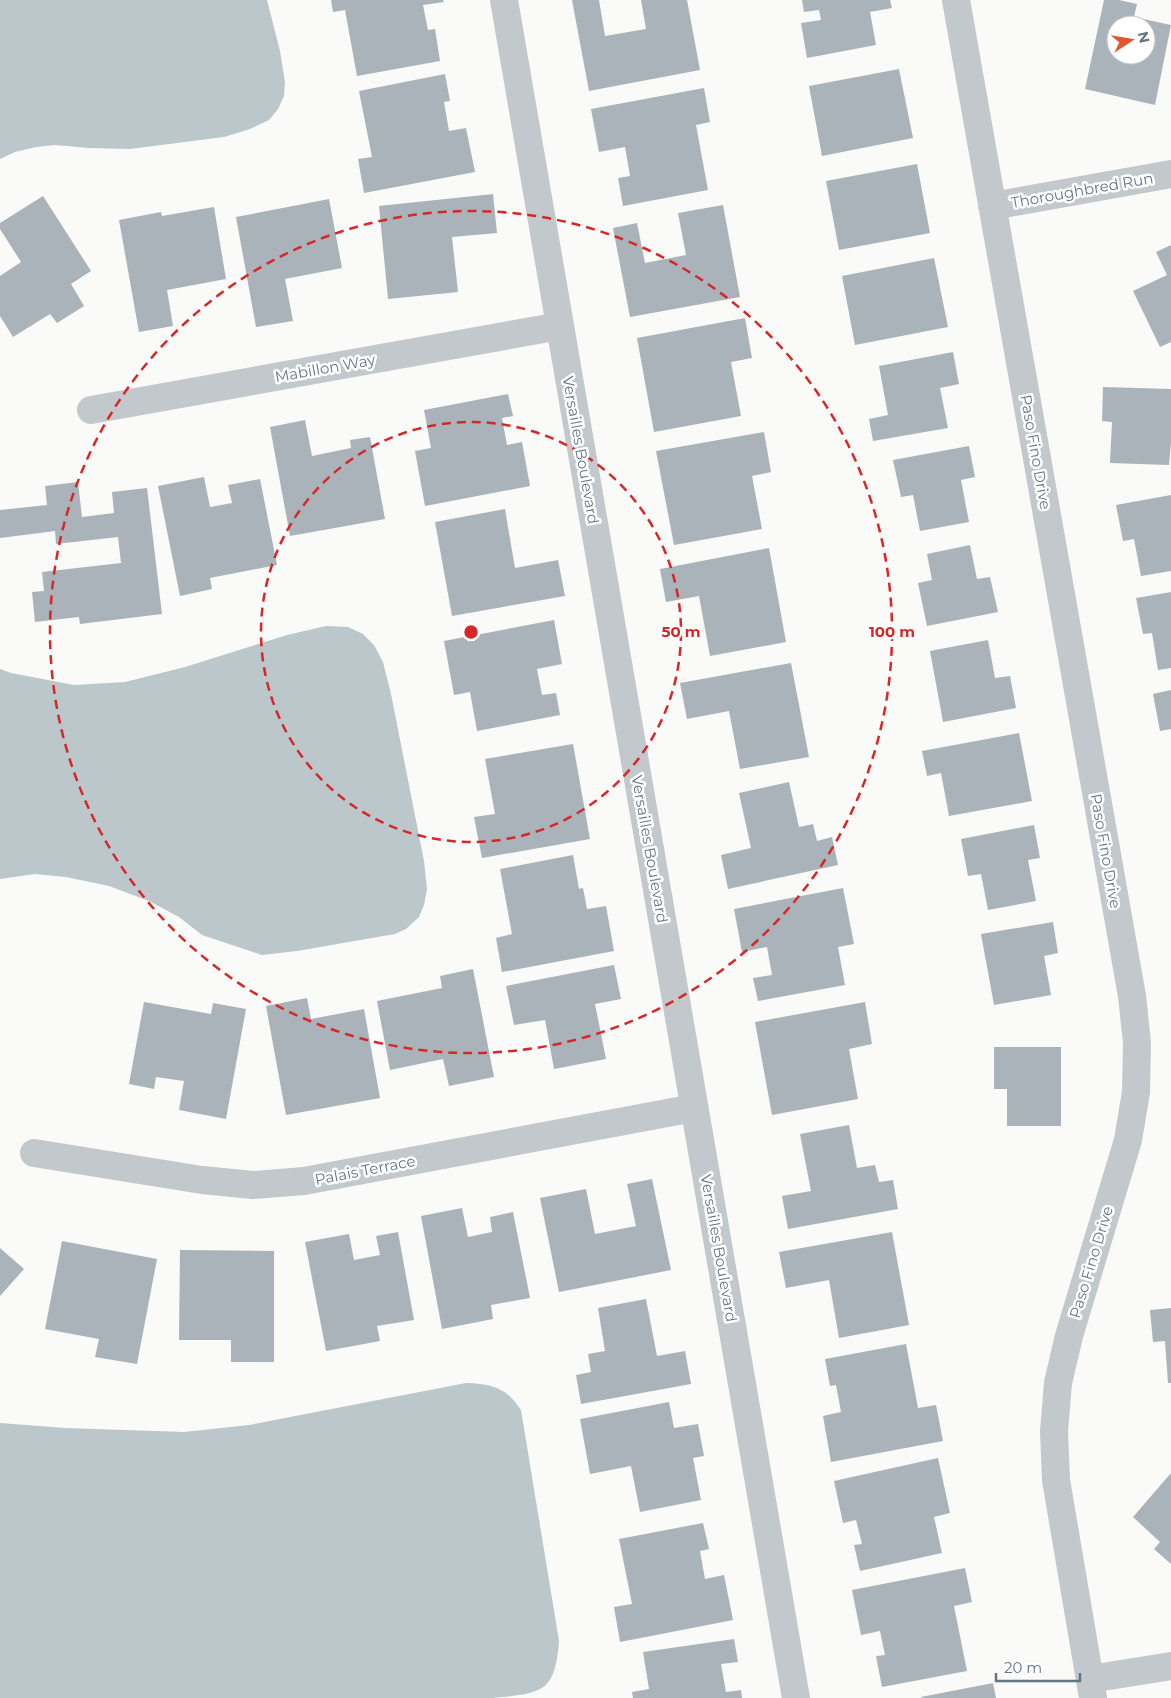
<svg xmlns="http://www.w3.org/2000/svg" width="1171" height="1698" font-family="Montserrat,sans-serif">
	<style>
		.water { fill: #bbc7cb }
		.building { fill: #aab3b9; fill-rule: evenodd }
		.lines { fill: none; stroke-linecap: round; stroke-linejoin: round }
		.minor { stroke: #c3c8cc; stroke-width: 28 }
		.ring { fill: none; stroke: #d62828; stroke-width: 2.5; stroke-dasharray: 9 6 }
		.labels { text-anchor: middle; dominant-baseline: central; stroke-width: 5; stroke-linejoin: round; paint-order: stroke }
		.street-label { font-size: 15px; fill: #657683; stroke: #fff }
		.centre { fill: #d62828; stroke: #fff; stroke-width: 2.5 }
		.ring-label { font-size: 15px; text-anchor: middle; font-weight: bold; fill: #d62828; stroke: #fff; stroke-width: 5; stroke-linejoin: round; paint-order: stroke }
	</style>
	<rect width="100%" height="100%" fill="#fafaf8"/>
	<path class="water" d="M0 0H267L280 51 285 82 284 96 278 109 269 120 250 129 224 137 130 149 89 148 55 145 36 147 15 152 0 159Z
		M326 626 348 627 363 634 374 645 383 662 391 694 424 861 427 889 424 905 419 917 406 929 395 934 297 951 262 955 202 935 179 917 149 901 109 886 66 877 35 874 0 879V669L11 673 74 685 125 682 185 667 287 635Z
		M466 1383C492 1384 506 1387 521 1410L559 1641C555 1694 541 1693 493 1698H0V1423L65 1428 184 1432 249 1425Z"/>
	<path class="building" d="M331 0H443L444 2 423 5 428 30 435 29 440 61 357 76 345 10 333 12Z
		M572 0H599L605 36 646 29 641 0H687L700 70 589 91Z
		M802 0H890L892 8 870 12 876 45 807 58 801 23 821 20 819 10 804 12Z
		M1104 0H1119L1137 4 1134 17 1171 25 1155 105 1085 89ZM1116 25H1146V55H1116Z
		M899 69 913 138 822 156 809 86Z
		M445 74 450 101 444 102 449 131 466 128 475 172 364 193 358 159 372 157 359 91Z
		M704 88 710 122 696 125 708 190 623 206 618 178 630 176 625 147 599 152 591 109Z
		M917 164 930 233 839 250 826 181Z
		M493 194 497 233 452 237 458 292 388 299 379 206Z
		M43 196 91 271 71 284 84 306 57 323 50 314 13 337 0 316V276L21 262 0 229V223Z
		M329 199 342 268 285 279 293 321 256 327 236 217Z
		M723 205 740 297 630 317 613 228 637 223 645 263 686 255 678 213Z
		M214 207 226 279 167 290 173 326 139 332 119 220 161 212 162 216Z
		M1171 245V342L1160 347 1133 291 1167 275 1156 252Z
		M934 258 948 327 855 345 842 276Z
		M745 318 752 358 731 362 741 416 654 432 637 338Z
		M953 352 959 384 940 388 948 428 873 441 869 419 888 415 879 366Z
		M1103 387 1171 389V442L1169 465 1110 463 1112 422 1102 421Z
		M508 394 513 416 502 418 507 445 522 442 530 486 425 506 415 451 431 448 424 410Z
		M305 420 312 456 351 448 350 440 370 437 385 519 290 536 270 427Z
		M764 432 771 472 752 476 762 529 674 545 656 451Z
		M969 446 975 477 961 480 969 522 920 531 913 495 901 497 893 460Z
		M204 477 210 507 232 503 228 485 260 479 277 565 210 578 212 589 180 596 158 486Z
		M78 482 82 517 114 513 112 492 147 488 162 614 80 624 79 617 35 622 32 592 44 591 42 572 121 563 118 537 56 544 55 531 0 538V510L47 505 45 486Z
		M1171 495V571L1141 576 1134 539 1123 541 1116 505Z
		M505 509 515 568 558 560 565 596 452 616 435 522Z
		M970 545 977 579 990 577 998 612 927 626 918 583 932 580 927 554Z
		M769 548 786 642 710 656 699 596 666 602 660 569Z
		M1171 592V668L1158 670 1152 633 1143 634 1136 598Z
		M554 620 562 664 537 669 542 695 556 693 560 715 477 731 470 692 454 695 444 641Z
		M988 640 995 678 1010 676 1016 708 943 722 930 651Z
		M791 663 809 757 740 769 729 711 687 719 680 683Z
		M1171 690V729L1160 731 1153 694Z
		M1019 733 1032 801 949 816 941 773 927 776 922 751Z
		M573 744 590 839 482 858 474 817 495 814 485 759Z
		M789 782 799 827 813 824 817 841 832 837 838 865 728 889 721 855 751 848 739 793Z
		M1034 825 1040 858 1028 860 1036 901 988 910 981 874 968 876 961 839Z
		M573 855 579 889 583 888 587 909 606 906 614 951 502 972 496 938 512 934 500 869Z
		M843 888 854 944 838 947 845 985 758 1001 753 978 772 975 767 947 742 952 734 909Z
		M1053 922 1058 953 1044 956 1051 995 994 1005 981 934Z
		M614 965 621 999 595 1004 606 1059 554 1069 545 1020 514 1025 506 986Z
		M473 969 494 1077 449 1086 443 1059 390 1070 377 1001 442 988 440 976Z
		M307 998 311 1019 364 1009 380 1098 286 1115 266 1006Z
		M144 1002 211 1014 213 1003 246 1009 226 1119 179 1110 184 1081 156 1077 154 1089 129 1084Z
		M865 1002 872 1044 849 1049 858 1099 772 1115 755 1022Z
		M994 1047H1061V1126H1007V1089H994Z
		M849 1125 857 1168 875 1165 879 1182 893 1180 898 1209 788 1229 782 1196 811 1191 800 1134Z
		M652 1179 671 1270 559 1292 540 1198 586 1189 595 1234 636 1226 627 1184Z
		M462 1208 468 1237 492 1232 490 1217 513 1212 530 1298 491 1305 493 1319 442 1329 421 1216Z
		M398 1232 414 1320 377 1326 380 1341 326 1351 305 1242 349 1234 354 1260 380 1255 376 1236Z
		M892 1232 909 1325 839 1338 829 1280 786 1288 779 1252Z
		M62 1241 157 1259 137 1364 95 1357 99 1339 45 1329Z
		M0 1248 24 1269 0 1296Z
		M180 1250 274 1251V1362H231V1340H179Z
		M646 1299 657 1356 685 1351 691 1384 581 1404 576 1375 591 1372 588 1354 605 1351 598 1308Z
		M1171 1308V1383H1168L1165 1341 1153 1342 1150 1310Z
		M906 1344 918 1408 936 1405 943 1441 831 1462 823 1416 841 1412 836 1385 830 1386 825 1359Z
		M669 1402 674 1428 698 1424 704 1456 693 1458 701 1500 640 1512 631 1466 590 1474 580 1419Z
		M938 1458 950 1513 934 1517 942 1553 860 1571 854 1545 862 1544 856 1520 843 1523 834 1481Z
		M1171 1473V1564L1154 1549 1160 1542 1133 1517Z
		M703 1523 709 1549 700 1551 705 1579 724 1575 733 1620 620 1642 614 1607 632 1604 619 1539Z
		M965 1568 972 1602 954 1606 967 1671 882 1687 876 1656 885 1655 880 1631 861 1635 852 1590Z
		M734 1639 738 1662 721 1664 726 1692 741 1690 742 1698H633L632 1692 649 1689 643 1652Z
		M993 1683 996 1698H922L921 1697Z"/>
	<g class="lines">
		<path class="minor" d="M504 0 796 1698
			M956 0 1132 996 1137 1043 1136 1092 1128 1140 1069 1336 1058 1383 1054 1431 1056 1480 1093 1698
			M992 206 1171 174
			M91 410 560 326
			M34 1153 202 1180 253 1185 304 1181 694 1108
			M1090 1679 1171 1666"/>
	</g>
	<g class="ring">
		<circle cx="471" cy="632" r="210"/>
		<circle cx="471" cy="632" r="421"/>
	</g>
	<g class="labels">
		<g class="street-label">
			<text transform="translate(1082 190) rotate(-10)">Thoroughbred Run</text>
			<text transform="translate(325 368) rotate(-10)">Mabillon Way</text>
			<text transform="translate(581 450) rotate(80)">Versailles Boulevard</text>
			<text transform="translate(1036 452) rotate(80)">Paso Fino Drive</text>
			<text transform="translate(650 849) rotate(80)">Versailles Boulevard</text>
			<text transform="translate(1106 851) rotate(80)">Paso Fino Drive</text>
			<text transform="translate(365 1170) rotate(-11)">Palais Terrace</text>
			<text transform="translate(719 1248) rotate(80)">Versailles Boulevard</text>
			<text transform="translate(1091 1262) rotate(-73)">Paso Fino Drive</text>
		</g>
	</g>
	<circle cx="471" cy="632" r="8" class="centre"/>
	<g class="ring-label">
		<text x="681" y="637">50 m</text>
		<text x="892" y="637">100 m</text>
	</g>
	<g transform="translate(1131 40) rotate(78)"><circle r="24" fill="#ffffff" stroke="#c1c8cd"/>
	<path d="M0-4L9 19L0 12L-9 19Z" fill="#e4572e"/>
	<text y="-8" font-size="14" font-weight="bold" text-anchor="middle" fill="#657683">N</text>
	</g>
	<path d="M996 1673v8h84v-8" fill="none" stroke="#657683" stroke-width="2.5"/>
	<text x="1004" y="1673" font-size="15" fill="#657683" stroke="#ffffff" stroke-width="4" paint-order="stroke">20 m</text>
</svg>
